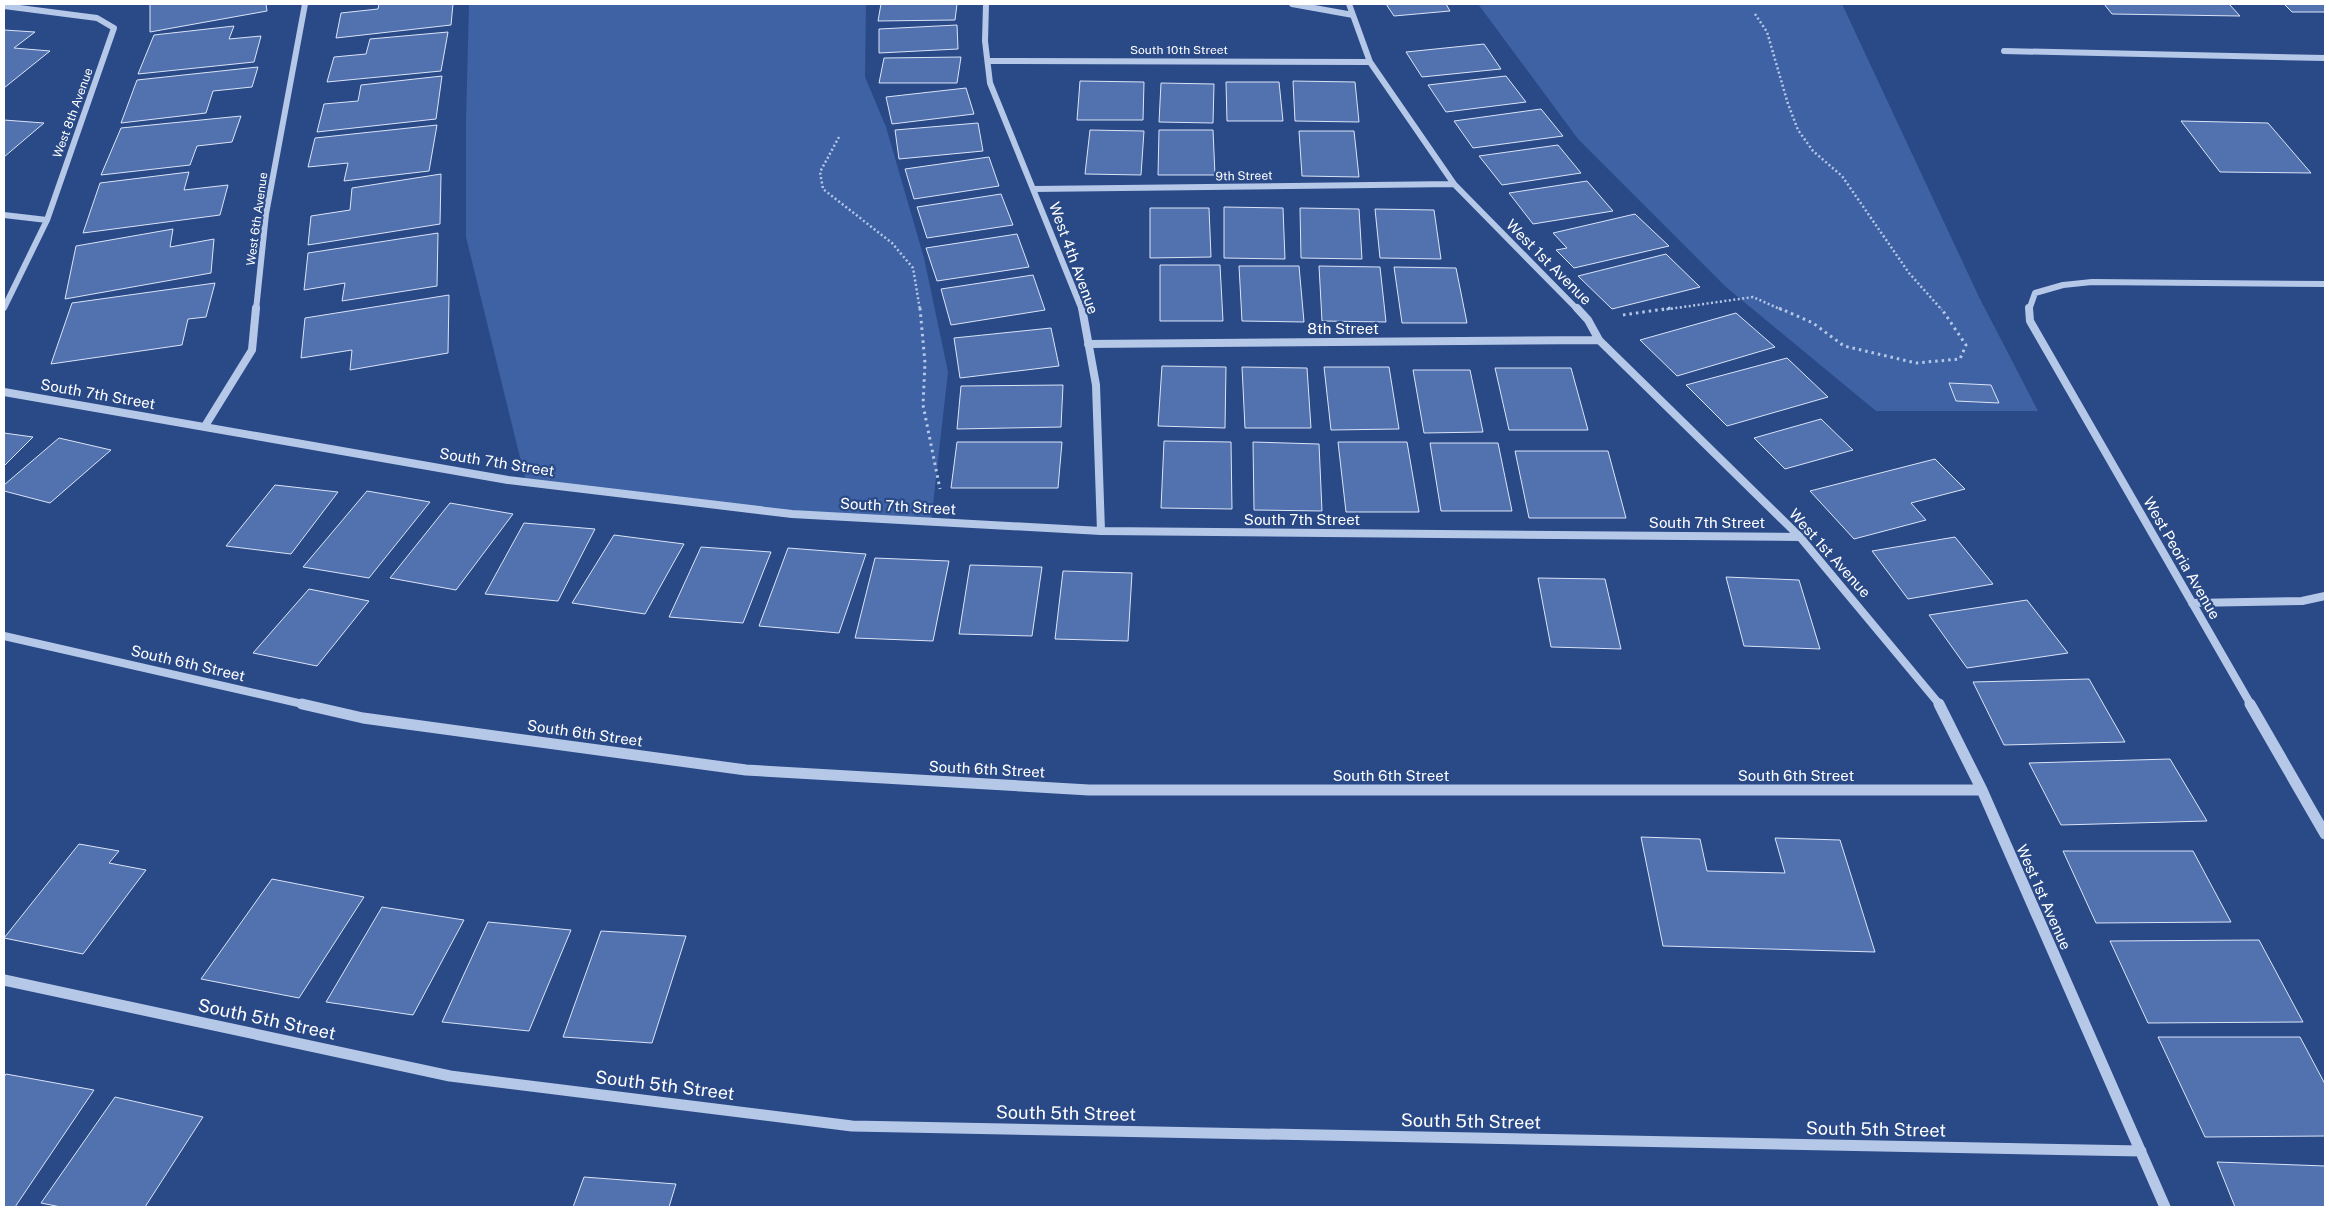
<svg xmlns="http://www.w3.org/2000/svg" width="2329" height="1211" font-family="'Public Sans',sans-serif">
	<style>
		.green { fill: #3e62a4 }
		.building { fill: #5272af; stroke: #dae4f7 }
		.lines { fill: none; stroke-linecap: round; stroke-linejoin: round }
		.path-far1 { stroke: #b6c8e8; stroke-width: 2.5; stroke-dasharray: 2 2.5; stroke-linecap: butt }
		.path { stroke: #b6c8e8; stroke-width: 3; stroke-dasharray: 2.5 4; stroke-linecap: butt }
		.minor-far2 { stroke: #b6c8e8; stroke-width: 6 }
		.minor-far1 { stroke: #b6c8e8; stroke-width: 8 }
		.minor { stroke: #b6c8e8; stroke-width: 11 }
		.labels { text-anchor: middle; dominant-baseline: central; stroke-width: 4.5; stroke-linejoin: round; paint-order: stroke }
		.far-street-label { font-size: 12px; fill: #fff; stroke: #2a4987 }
		.street-label { font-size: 15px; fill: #fff; stroke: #2a4987 }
		.near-street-label { font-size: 18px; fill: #fff; stroke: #2a4987 }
	</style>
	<rect width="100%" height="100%" fill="#2a4987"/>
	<path class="green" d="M469 4H866L865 77 886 127 924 258 948 372 931 522 792 514 526 482 466 237V120Z
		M1478 4H1842L1979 297 2038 411H1876L1726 287 1578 139Z"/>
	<path class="building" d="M150 4H266L267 11 150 32Z
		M379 4H453L451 25 336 38 341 13 378 9Z
		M881 4H957L955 20 878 21Z
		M1386 4H1446L1450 11 1394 16Z
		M2104 4H2229L2240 16 2112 14Z
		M2284 4H2325V12H2292Z
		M957 25 958 49 879 53V29Z
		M234 26 229 39 261 36 254 62 138 74 154 35Z
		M4 30 35 32 14 48 50 51 4 88Z
		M448 32 441 71 327 82 334 57 366 54 370 39Z
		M1484 44 1501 69 1422 77 1406 52Z
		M961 57 957 83H879L884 58Z
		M258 67 252 87 213 91 206 113 121 123 137 80Z
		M442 76 436 119 317 132 324 104 358 101 361 85Z
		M1506 76 1526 102 1446 112 1428 85Z
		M1080 81 1144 82 1143 120H1077Z
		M1293 81 1355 82 1359 122 1295 121Z
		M1226 82H1279L1283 121H1227Z
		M1161 83 1214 84 1213 123 1159 122Z
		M966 88 974 114 892 124 886 97Z
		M1541 109 1563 136 1473 148 1454 121Z
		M241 116 232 142 197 146 190 165 101 175 121 128Z
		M4 120 44 123 4 157Z
		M2181 121 2268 123 2311 173 2220 172Z
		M978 123 983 151 899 159 895 130Z
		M437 125 429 171 344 181 348 163 308 167 315 138Z
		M1090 130 1144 131 1141 175 1085 174Z
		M1159 130H1213L1215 175H1158Z
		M1299 131H1354L1359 177 1302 176Z
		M1558 145 1581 173 1502 185 1479 156Z
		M989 157 999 186 914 199 905 169Z
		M189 172 184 190 228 185 220 215 83 233 100 183Z
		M441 174 440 224 308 245 311 216 350 210 352 188Z
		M1587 181 1613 211 1533 224 1509 193Z
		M1001 194 1013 225 927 238 917 207Z
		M1224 207 1283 208 1285 259 1224 258Z
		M1150 208H1209L1211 257 1150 258Z
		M1300 208 1359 209 1362 259 1301 258Z
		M1375 209 1434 210 1441 259 1380 258Z
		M1635 214 1669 246 1574 268 1556 250 1567 248 1553 233Z
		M173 229 170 247 214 239 211 273 65 299 76 246Z
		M438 233 437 286 342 301 345 283 304 290 308 253Z
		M1017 234 1029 267 937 281 926 248Z
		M1666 254 1700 287 1612 309 1578 276Z
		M1160 265H1220L1223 321H1160Z
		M1239 266H1299L1304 322 1242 321Z
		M1319 266 1380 267 1386 322 1322 321Z
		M1394 267 1456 268 1467 323H1402Z
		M1033 275 1045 310 951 325 941 289Z
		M215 283 206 317 188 319 182 345 51 364 72 303Z
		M449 295 448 353 350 370 352 350 301 358 305 318Z
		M1736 313 1775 347 1677 376 1640 340Z
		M1051 328 1059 366 960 378 954 338Z
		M1787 358 1828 397 1727 426 1686 385Z
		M1162 366 1226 367 1225 428 1158 426Z
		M1242 367 1307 368 1311 428H1245Z
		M1324 367H1389L1399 429 1331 430Z
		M1495 368H1571L1588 430H1509Z
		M1413 370H1470L1483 432 1424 433Z
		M1949 383 1991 385 1999 403 1956 401Z
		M1063 385 1061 427 957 429 961 386Z
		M1821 419 1853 450 1785 469 1754 438Z
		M4 433 33 437 4 466Z
		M59 438 111 450 50 503 4 491V485Z
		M1164 441 1231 442 1232 509 1161 508Z
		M957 442H1062L1058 488H951Z
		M1253 442 1319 444 1322 511 1254 510Z
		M1338 442H1407L1419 512H1346Z
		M1430 443H1498L1512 511H1441Z
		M1515 451H1608L1626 518H1529Z
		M1935 459 1965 489 1911 503 1926 520 1854 539 1810 491Z
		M275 485 338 492 291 554 226 546Z
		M367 491 430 502 369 578 303 567Z
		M450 503 513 514 456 590 390 578Z
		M524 523 595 529 558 601 485 594Z
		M614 535 684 544 645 614 572 603Z
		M1955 537 1993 584 1908 599 1872 551Z
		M701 547 771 552 743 623 669 617Z
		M788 548 866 554 839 633 759 626Z
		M875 558 949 561 933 641 855 638Z
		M970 565 1042 567 1032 636 959 634Z
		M1063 571 1132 573 1128 641 1055 639Z
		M1726 577 1799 580 1820 649 1744 646Z
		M1538 578 1605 579 1621 649 1551 647Z
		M309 589 369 601 317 666 253 653Z
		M2027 600 2068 653 1967 668 1929 615Z
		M2089 679 2125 742 2004 745 1973 682Z
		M2170 759 2207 821 2061 825 2029 763Z
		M1641 837 1700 839 1707 871 1785 873 1775 838 1840 840 1875 952 1663 946Z
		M79 844 119 851 109 863 146 870 83 954 4 938Z
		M2063 851H2193L2231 922 2096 923Z
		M272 879 364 897 299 998 201 979Z
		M382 907 464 920 413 1015 326 1002Z
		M488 922 571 930 529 1031 442 1022Z
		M601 931 686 936 652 1043 563 1037Z
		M2259 940 2303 1022 2148 1023 2110 941Z
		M2158 1037H2300L2325 1084V1136L2205 1137Z
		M6 1074 94 1090 15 1207H4V1077Z
		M115 1097 203 1117 145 1207H61L41 1203Z
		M2217 1162 2325 1166V1207H2235Z
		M584 1177 676 1184 669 1207H573Z"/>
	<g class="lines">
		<path class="path-far1" d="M1755 14 1767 32 1788 104 1798 130 1813 151 1842 176 1909 273 1942 310
			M839 137 820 172 823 189 892 243 913 268 920 310
			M1662 310 1753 297 1782 310"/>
		<path class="path" d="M920 308 925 363 923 405 940 489
			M1779 308 1813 323 1844 346 1916 363 1960 359 1966 345 1941 308
			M1623 315 1671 308"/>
		<path class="minor-far2" d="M986 4 985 41 990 83 1082 310
			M1292 4 1353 15
			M1349 4 1370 62 1454 184 1578 310
			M4 6 97 18 114 28 47 220 4 308
			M2004 51 2325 58
			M988 61 1370 62
			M1034 189 1454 184
			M4 215 47 220
			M256 310 266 214 305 4
			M2029 310 2035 293 2063 285 2092 282 2325 284"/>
		<path class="minor-far1" d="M1082 308 1096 385 1101 531
			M1577 308 1588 320 1599 340 1800 537 1940 705
			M2029 308 2030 321 2251 705
			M1088 344 1599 340
			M4 392 508 480 792 514 1101 531 1800 537
			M205 426 252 350 256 308
			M2192 603 2302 601 2325 596
			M4 636 307 705"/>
		<path class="minor" d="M302 704 363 718 746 770 1089 790H1982
			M1939 704 1982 790 2165 1207
			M2250 704 2325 834
			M4 980 450 1076 852 1126 2141 1151"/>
	</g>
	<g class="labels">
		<g class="far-street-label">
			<text x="1179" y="50">South 10th Street</text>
			<text transform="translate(73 113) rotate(-70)">West 8th Avenue</text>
			<text transform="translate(1244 176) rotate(-1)">9th Street</text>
			<text transform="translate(257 219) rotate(-82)">West 6th Avenue</text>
		</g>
		<g class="street-label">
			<text transform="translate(1074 258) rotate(70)">West 4th Avenue</text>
			<text transform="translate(1549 262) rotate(45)">West 1st Avenue</text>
			<text x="1343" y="328">8th Street</text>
			<text transform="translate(98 394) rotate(10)">South 7th Street</text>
			<text transform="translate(497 462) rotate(9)">South 7th Street</text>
			<text transform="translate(898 506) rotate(3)">South 7th Street</text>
			<text x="1302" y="519">South 7th Street</text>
			<text x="1707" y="522">South 7th Street</text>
			<text transform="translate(1830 553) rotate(48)">West 1st Avenue</text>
			<text transform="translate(2182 558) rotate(60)">West Peoria Avenue</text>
			<text transform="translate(188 663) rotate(13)">South 6th Street</text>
			<text transform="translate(585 733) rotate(8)">South 6th Street</text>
			<text transform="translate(987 769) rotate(3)">South 6th Street</text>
			<text x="1391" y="775">South 6th Street</text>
			<text x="1796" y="775">South 6th Street</text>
			<text transform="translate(2044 897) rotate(66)">West 1st Avenue</text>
		</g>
		<g class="near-street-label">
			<text transform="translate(267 1019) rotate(12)">South 5th Street</text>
			<text transform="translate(665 1085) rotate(7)">South 5th Street</text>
			<text transform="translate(1066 1113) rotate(1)">South 5th Street</text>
			<text transform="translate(1471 1121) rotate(1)">South 5th Street</text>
			<text transform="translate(1876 1129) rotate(1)">South 5th Street</text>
		</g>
	</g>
	<rect width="2329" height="1211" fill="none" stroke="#ffffff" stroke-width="10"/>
</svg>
